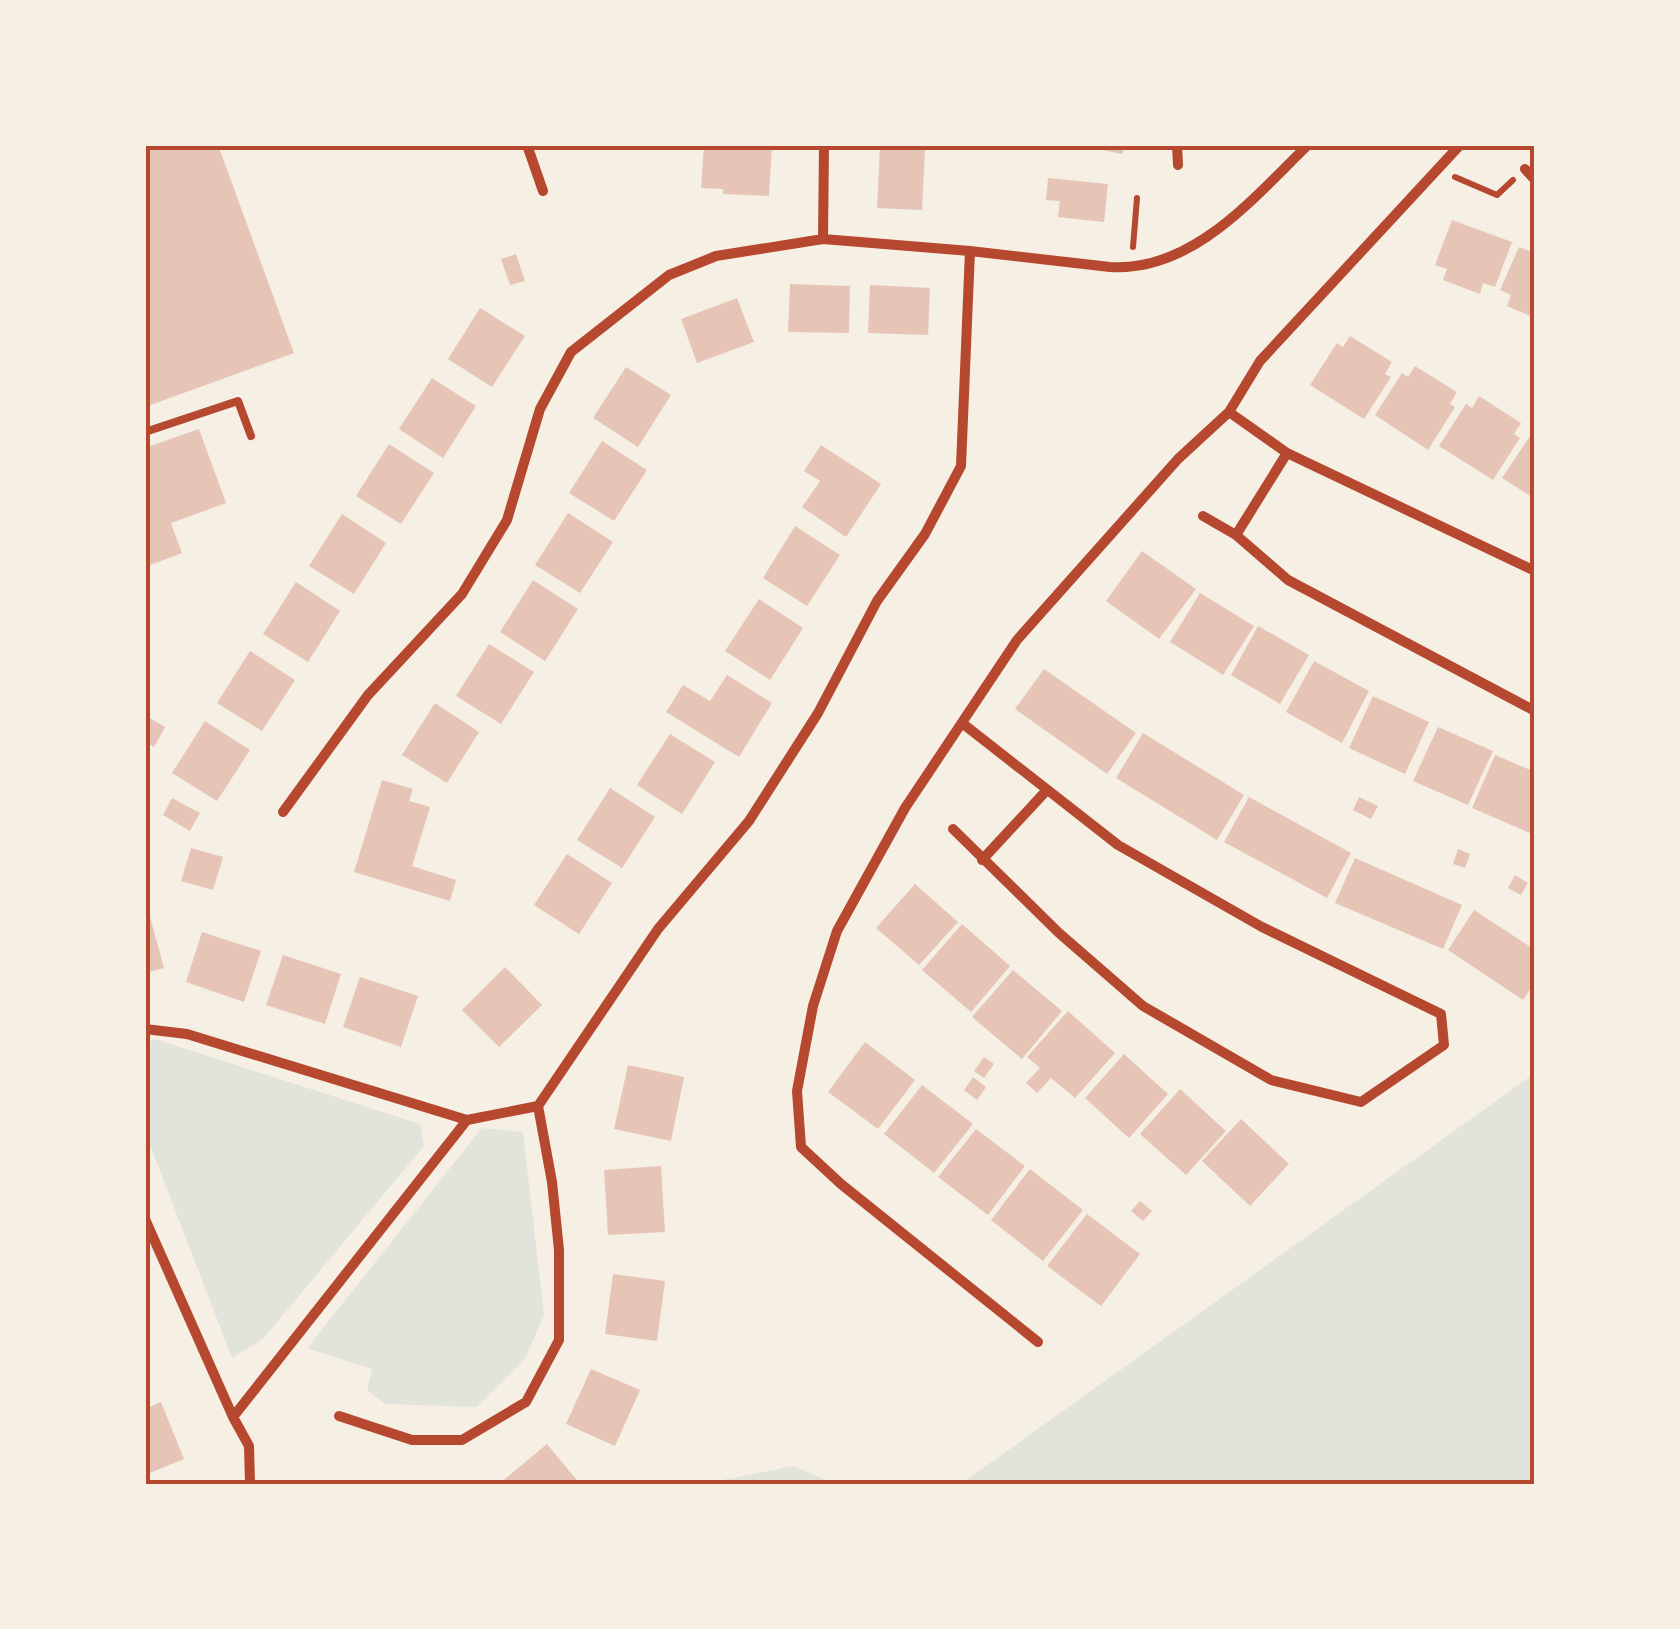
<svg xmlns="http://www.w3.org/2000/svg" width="1680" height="1629" font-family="Karla,sans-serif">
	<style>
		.green { fill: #e2e4dc }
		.building { fill: #e6c5b7 }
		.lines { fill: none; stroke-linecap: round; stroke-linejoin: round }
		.path { stroke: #b5482f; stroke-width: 6 }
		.service { stroke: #b5482f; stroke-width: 8 }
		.minor { stroke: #b5482f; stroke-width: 10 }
		.neatline { fill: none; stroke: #b5482f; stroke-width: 4 }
	</style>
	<rect width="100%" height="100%" fill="#f6efe4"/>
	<path class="green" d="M155 1039 420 1124 424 1146 263 1339 232 1358 145 1132V1044Z
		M1535 1073V1484H961Z
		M482 1128 523 1132 544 1315 525 1359 477 1407 385 1404 367 1390 372 1369 307 1348Z
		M793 1466 835 1484H702Z"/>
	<path class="building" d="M145 145H218L294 353 145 407Z
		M704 145H772L769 196 723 194V189L701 188Z
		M1078 145H1126L1122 154Z
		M880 147 925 149 922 210 877 208Z
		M1048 178 1108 184 1104 222 1058 217 1060 201 1046 200Z
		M1452 220 1512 242 1495 287 1483 283 1480 294 1443 280 1447 269 1435 265Z
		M1519 247 1535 253V318L1507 306 1511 295 1500 290Z
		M516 254 525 281 510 285 501 259Z
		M790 284 850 286 849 333 788 332Z
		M870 285 930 288 928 335 868 333Z
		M737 298 754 342 697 363 681 319Z
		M480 308 525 336 492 387 448 359Z
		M1350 336 1392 362 1385 374 1391 377 1364 419 1310 385 1337 343 1343 347Z
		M1415 366 1457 392 1450 404 1455 407 1428 450 1375 415 1402 373 1408 377Z
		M626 367 671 395 638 447 593 418Z
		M432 378 476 406 443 458 399 429Z
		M1479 396 1521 423 1514 434 1520 438 1493 480 1439 446 1466 404 1472 408Z
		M199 429 226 503 171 523 182 553 145 567V448Z
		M1530 436 1535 440V499L1502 478Z
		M602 441 647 470 614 521 569 493Z
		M389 444 434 473 401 524 356 496Z
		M821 445 881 484 846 537 802 507 820 481 804 471Z
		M568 513 613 542 580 593 535 565Z
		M342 514 386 543 354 594 309 566Z
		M795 526 840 555 807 606 763 578Z
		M1142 551 1196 589 1159 639 1106 601Z
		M533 580 578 609 545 661 500 632Z
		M296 582 340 611 308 662 263 634Z
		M1200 593 1254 626 1223 675 1170 642Z
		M759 599 803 628 770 680 725 651Z
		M1258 626 1309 655 1280 704 1231 675Z
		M489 644 534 672 501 724 456 696Z
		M250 651 295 680 262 731 217 703Z
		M1314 661 1369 691 1342 743 1286 712Z
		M1044 669 1136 733 1107 774 1015 709Z
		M727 675 772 703 739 757 666 712 683 685 710 701Z
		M1373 696 1429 722 1405 774 1349 748Z
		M435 703 479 732 447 783 402 755Z
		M145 715 165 727 154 747 145 742Z
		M205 721 250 750 217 801 172 773Z
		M1438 727 1493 751 1468 805 1413 781Z
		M1143 733 1244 795 1217 840 1116 778Z
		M670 734 715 762 682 814 637 785Z
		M1495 755 1535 772V822L1530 833 1472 808Z
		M382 780 413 789 409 801 430 807 412 866 456 880 450 901 354 872Z
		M610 788 655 817 622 868 577 840Z
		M1249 797 1351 853 1327 898 1224 842Z
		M1359 797 1378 806 1371 819 1353 810Z
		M172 798 200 813 190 831 163 815Z
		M191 848 223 857 213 890 181 881Z
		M1458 849 1470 854 1465 868 1453 864Z
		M567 854 612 883 579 934 534 905Z
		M1355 858 1462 905 1443 949 1335 903Z
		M1515 875 1528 883 1521 895 1508 888Z
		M915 884 958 922 919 965 876 928Z
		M1474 910 1535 950V982L1523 1000 1448 950Z
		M150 917 164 968 145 973V918Z
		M962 924 1010 966 971 1012 922 970Z
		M202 932 261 951 244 1002 186 982Z
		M283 955 341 974 325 1024 266 1005Z
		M505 967 542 1005 499 1047 462 1010Z
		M1013 970 1062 1011 1022 1059 972 1017Z
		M360 977 418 996 401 1047 343 1027Z
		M1068 1011 1115 1053 1075 1098 1051 1078 1037 1093 1026 1083 1040 1068 1027 1057Z
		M865 1042 915 1080 878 1129 828 1092Z
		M1124 1054 1168 1094 1129 1138 1085 1098Z
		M984 1057 994 1064 984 1078 974 1071Z
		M628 1065 684 1077 671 1141 614 1129Z
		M973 1077 986 1087 977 1100 964 1090Z
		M922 1085 973 1124 934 1173 884 1134Z
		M1180 1089 1226 1131 1186 1175 1140 1134Z
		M1241 1119 1289 1164 1250 1206 1202 1161Z
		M976 1129 1025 1166 988 1215 938 1177Z
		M661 1166 665 1232 608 1235 604 1170Z
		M1030 1169 1083 1210 1043 1261 991 1220Z
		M1140 1201 1152 1211 1143 1221 1131 1211Z
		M1087 1214 1140 1254 1101 1306 1047 1266Z
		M613 1274 665 1281 657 1341 605 1334Z
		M591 1369 640 1390 615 1446 566 1424Z
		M161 1402 184 1459 145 1475V1409Z
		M547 1444 580 1484H499Z"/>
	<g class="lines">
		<path class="path" d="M1455 177 1497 195 1513 180
			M1133 247 1137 198"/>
		<path class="service" d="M145 432 238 401 251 436"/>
		<path class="minor" d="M527 145 543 191
			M1177 145 1178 165
			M1525 169 1535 180
			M823 239 824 145
			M1229 412 1287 453 1535 571
			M1203 516 1236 535 1288 580 1535 711
			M1236 535 1287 453
			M283 812 368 695 462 594 507 520 540 409 571 352 669 275 716 256 823 239 970 251 1110 267C1193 272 1253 198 1308 145
			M953 829 1059 933 1143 1006 1271 1080 1361 1102 1444 1045 1441 1014 1262 927 1118 845 962 723
			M982 860 1046 791
			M145 1029 187 1034 467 1120
			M145 1219 233 1417
			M1038 1342 841 1184 801 1147 797 1091 813 1006 837 931 905 808 1017 640 1178 459 1229 412 1260 361 1460 145
			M339 1416 412 1440H462L526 1402 559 1340V1250L552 1182 538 1106
			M250 1484 249 1446 233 1417 467 1120 538 1106 658 929 749 821 818 713 877 601 925 534 961 466 970 251"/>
	</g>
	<rect width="1680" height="1629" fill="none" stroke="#f6efe4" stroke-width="295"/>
	<rect x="148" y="148" width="1384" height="1334" class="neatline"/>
</svg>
